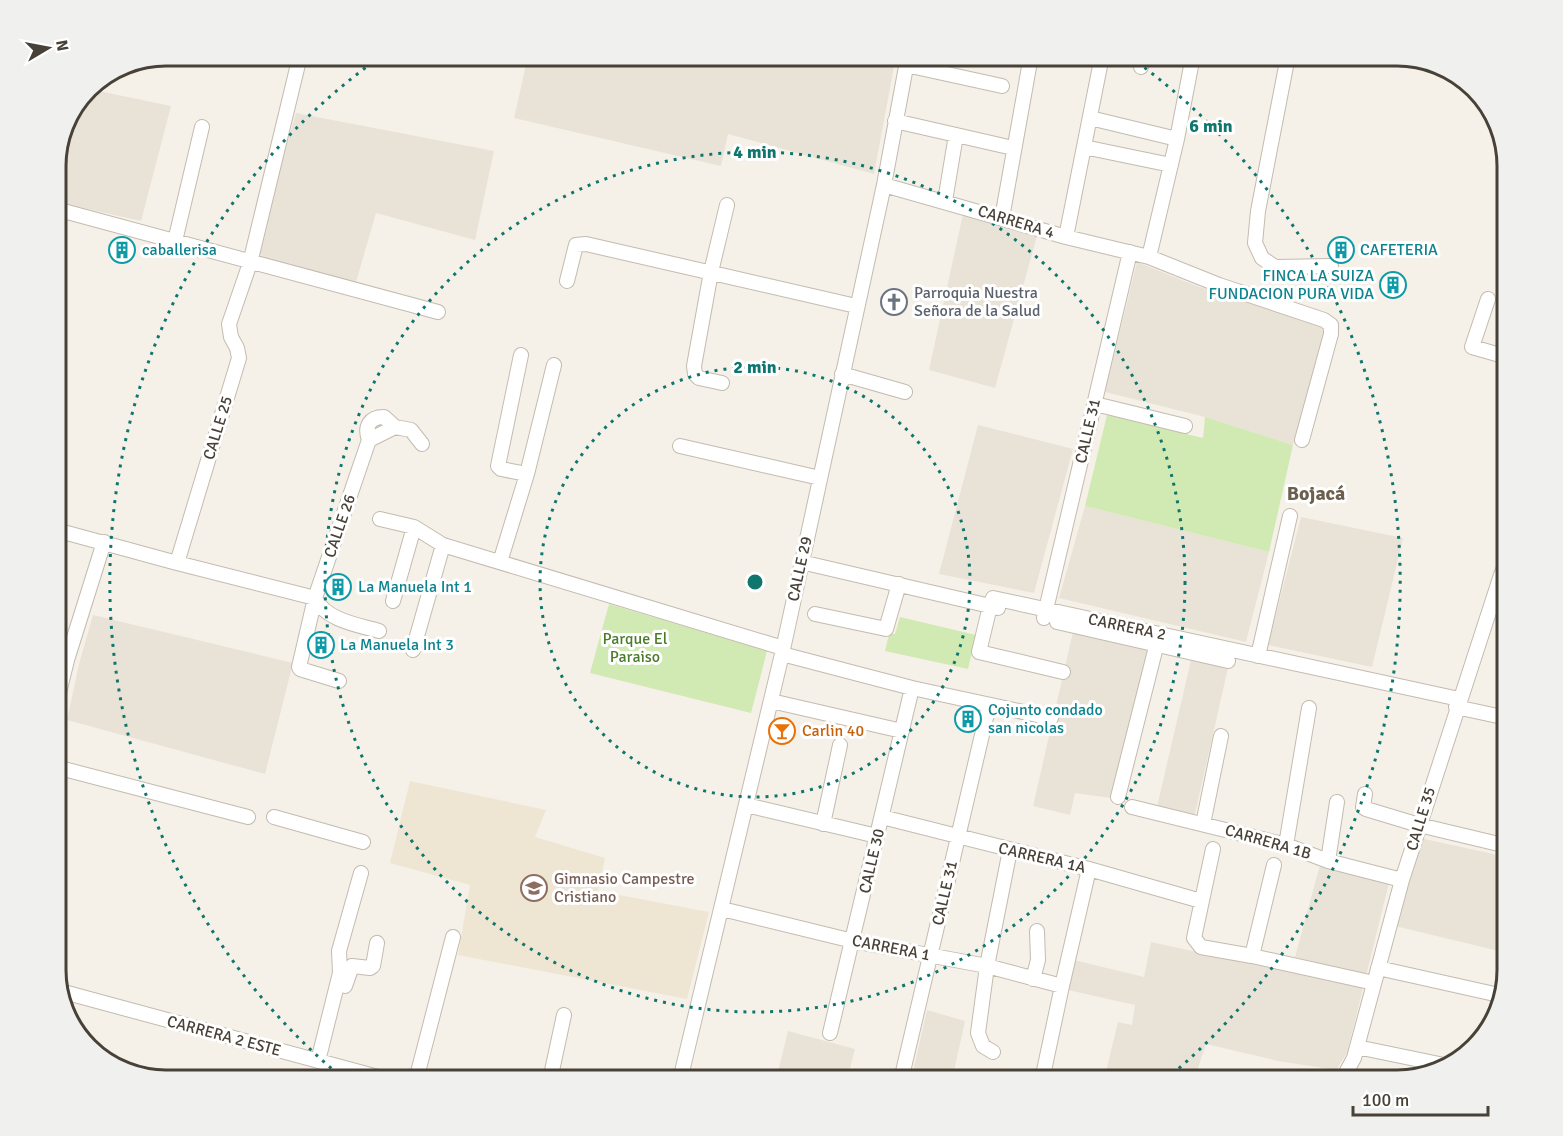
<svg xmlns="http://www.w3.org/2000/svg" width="1563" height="1136" font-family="Signika,sans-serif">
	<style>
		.residential { fill: #e9e3d7 }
		.education { fill: #eee5d3 }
		.green { fill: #d1e9b2 }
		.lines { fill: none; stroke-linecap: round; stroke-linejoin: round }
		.minor-casing { stroke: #c3bbae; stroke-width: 16 }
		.minor { stroke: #fff; stroke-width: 14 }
		.ring { fill: none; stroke: #0f766e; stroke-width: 3; stroke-dasharray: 3 6 }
		.labels { text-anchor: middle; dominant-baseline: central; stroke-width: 6; stroke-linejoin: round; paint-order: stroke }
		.street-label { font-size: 16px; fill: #484137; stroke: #fff }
		.culture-label { font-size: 16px; fill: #0d838f; stroke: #fff; text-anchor: start }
		.worship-label { font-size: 16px; fill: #5b616d; stroke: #fff; text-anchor: start }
		.park-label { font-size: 16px; fill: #4a7b29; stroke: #fff }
		.food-label { font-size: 16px; fill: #c56008; stroke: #fff; text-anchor: start }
		.education-label { font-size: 16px; fill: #785e54; stroke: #fff; text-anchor: start }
		.quarter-label { font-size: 20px; font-weight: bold; fill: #6b5f4e; stroke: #fff }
		.rim { fill: none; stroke: #484137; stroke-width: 3 }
		.centre { fill: #0f766e; stroke: #fff; stroke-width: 3 }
		.ring-label { font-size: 18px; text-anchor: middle; font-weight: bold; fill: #0f766e; stroke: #fff; stroke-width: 6; stroke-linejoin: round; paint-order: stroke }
	</style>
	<rect width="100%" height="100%" fill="#f5f1e9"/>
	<path class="residential" d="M528 56H896L874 174 728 134 721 166 514 118Z
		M89 89 171 106 141 221 56 202V192L79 101Z
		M296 113 494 151 475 240 376 213 356 282 256 254Z
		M963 214 1037 236 995 388 929 370Z
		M1137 262 1194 285 1325 328 1293 445 1205 417 1105 392Z
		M978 425 1073 449 1034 593 939 574Z
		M1085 506 1269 552 1246 642 1059 598Z
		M1301 517 1403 538 1372 667 1268 645Z
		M93 615 293 663 265 774 67 720 79 664Z
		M1073 632 1108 641 1115 640 1149 647 1111 798 1075 793 1070 815 1033 806Z
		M1191 660 1228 668 1194 818 1157 807Z
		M1420 838 1507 857V953L1395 926Z
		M1320 865 1389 883 1366 976 1295 957Z
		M1151 942 1363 988 1347 1053 1336 1070 1278 1061 1206 1044 1194 1080H1104L1118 1022 1132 1025 1135 1005 1068 990 1074 960 1144 977Z
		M927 1010 965 1021 952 1080H911Z
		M788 1031 855 1049 847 1080H776Z"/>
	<path class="education" d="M410 781 546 810 535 837 605 858 598 891 709 912 687 999 458 955 470 885 390 863Z"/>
	<path class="green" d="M1107 415 1203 438 1205 417 1293 445 1269 552 1085 506Z
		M609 604 767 651 751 713 590 673Z
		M900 617 976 635 968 669 885 651 889 634H895Z"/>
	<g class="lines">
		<defs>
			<path id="minor" d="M444 56 469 58 487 56
				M1288 56 1258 211 1255 243 1262 258 1275 267 1331 266
				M906 65 1002 86
				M1141 67 1144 56
				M1090 118 1177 139
				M895 121 1013 148
				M1084 147 1171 165
				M884 185 1066 237 1149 257 1219 285 1324 320 1331 325V334L1302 440
				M945 201 956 135
				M56 209 438 312
				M1002 218 1031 56
				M1066 237 1102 56
				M175 241 202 127
				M1149 257 1177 139 1193 56
				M567 281 576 245 586 244 856 306
				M1488 299 1472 347 1507 357
				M521 355 498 466 501 469 527 474
				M842 374 905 392
				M722 383 699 378 695 374 694 366 711 272 727 205
				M1095 404 1185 426
				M369 440C364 426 370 417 384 417L395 427
				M680 446 820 478
				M380 519 414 527 443 545 783 648
				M56 530 177 563 239 358 237 348 231 337 229 324 250 263 300 56
				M500 562 527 474 554 365
				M801 562 990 606 993 598 1459 699
				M177 563 315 598C325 620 358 625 379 631
				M393 601 414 527
				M998 608 990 606 979 652 1063 672
				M815 614 886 629 899 584
				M1044 618 1130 252
				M1057 622 1228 661
				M413 650 443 545
				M782 654 912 688 1051 718
				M1258 656 1290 516
				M339 681 300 669 299 667 315 598 369 440 395 427 411 430 422 444
				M771 701 902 731
				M56 705 67 660 104 542
				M1456 707 1507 718
				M56 767 248 817
				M1365 794 1363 807 1366 809 1419 825 1507 846
				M1118 797 1157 643
				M746 805 877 836
				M1132 807 1286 845 1328 861 1402 880
				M274 817 363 842
				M882 817 1089 869 1201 901
				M823 824 840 745
				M1203 824 1221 736
				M1286 845 1309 708
				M1213 849 1194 938 1201 947 1252 956 1374 983
				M1328 861 1337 802
				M722 909 853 941 987 966 1062 986
				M1252 956 1274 865
				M1378 968 1499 995
				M1033 979 1038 960 1037 931
				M345 986 352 966 370 968 373 966 377 943
				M60 991 389 1080
				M830 1033 912 688
				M1357 1047 1449 1066
				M993 1052 983 1046 978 1033 987 966 1010 850
				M318 1061 340 973 339 951 361 873
				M416 1080 453 937
				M550 1080 564 1015
				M680 1080 782 654 884 185 908 56
				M901 1080 989 705
				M1042 1080 1062 986 1089 869
				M1342 1080 1354 1058 1402 880 1501 575 1507 560"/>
		</defs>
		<use href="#minor" class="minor-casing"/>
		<use href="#minor" class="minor"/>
	</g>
	<g class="ring">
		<circle cx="755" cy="582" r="215"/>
		<circle cx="755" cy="582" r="430"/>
		<path d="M345 1080A645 645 0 0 1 380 57M1130 57A645 645 0 0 1 1165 1080"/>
	</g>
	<defs>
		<symbol id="building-ring" viewBox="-11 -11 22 22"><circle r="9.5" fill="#fff" stroke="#0f9aa8" stroke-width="1.5"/><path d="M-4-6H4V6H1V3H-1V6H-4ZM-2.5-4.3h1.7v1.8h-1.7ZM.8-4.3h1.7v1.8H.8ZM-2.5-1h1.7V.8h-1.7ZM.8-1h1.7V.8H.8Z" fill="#0f9aa8"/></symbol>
		<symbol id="church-ring" viewBox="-11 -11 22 22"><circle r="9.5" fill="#fff" stroke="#6b7280" stroke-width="1.5"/><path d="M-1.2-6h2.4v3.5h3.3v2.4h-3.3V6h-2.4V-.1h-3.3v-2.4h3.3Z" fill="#6b7280"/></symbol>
		<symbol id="bar-ring" viewBox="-11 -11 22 22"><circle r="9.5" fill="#fff" stroke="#e8710a" stroke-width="1.5"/><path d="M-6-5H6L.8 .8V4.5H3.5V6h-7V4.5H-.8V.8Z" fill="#e8710a"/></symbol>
		<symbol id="school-ring" viewBox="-11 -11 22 22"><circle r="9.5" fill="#fff" stroke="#8d6e63" stroke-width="1.5"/><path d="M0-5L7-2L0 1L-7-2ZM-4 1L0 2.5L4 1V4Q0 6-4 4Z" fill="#8d6e63"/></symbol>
	</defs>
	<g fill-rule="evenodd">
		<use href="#building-ring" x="107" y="235" width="30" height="30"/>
		<use href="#building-ring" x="1326" y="235" width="30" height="30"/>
		<use href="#building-ring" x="1378" y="270" width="30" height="30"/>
		<use href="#church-ring" x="879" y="287" width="30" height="30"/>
		<use href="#building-ring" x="323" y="572" width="30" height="30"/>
		<use href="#building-ring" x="306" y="630" width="30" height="30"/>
		<use href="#building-ring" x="953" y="704" width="30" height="30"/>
		<use href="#bar-ring" x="767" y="716" width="30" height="30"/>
		<use href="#school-ring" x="519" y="873" width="30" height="30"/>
	</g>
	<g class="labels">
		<g class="street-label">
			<text transform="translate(1016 222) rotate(17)">CARRERA 4</text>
			<text transform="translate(218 428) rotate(-73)">CALLE 25</text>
			<text transform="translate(1088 431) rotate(-77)">CALLE 31</text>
			<text transform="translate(340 526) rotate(-71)">CALLE 26</text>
			<text transform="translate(800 569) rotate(-78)">CALLE 29</text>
			<text transform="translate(1127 627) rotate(12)">CARRERA 2</text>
			<text transform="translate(1421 819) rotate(-73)">CALLE 35</text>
			<text transform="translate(1268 842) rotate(16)">CARRERA 1B</text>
			<text transform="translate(1042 858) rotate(13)">CARRERA 1A</text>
			<text transform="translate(872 861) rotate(-77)">CALLE 30</text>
			<text transform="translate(945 893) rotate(-77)">CALLE 31</text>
			<text transform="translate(891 948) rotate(11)">CARRERA 1</text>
			<text transform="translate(224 1036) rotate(15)">CARRERA 2 ESTE</text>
		</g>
		<g class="culture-label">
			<text x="142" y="250">caballerisa</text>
			<text x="1360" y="250">CAFETERIA</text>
			<text x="1374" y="276" text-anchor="end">FINCA LA SUIZA<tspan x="1374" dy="18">FUNDACION PURA VIDA</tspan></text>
			<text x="358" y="587">La Manuela Int 1</text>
			<text x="340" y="645">La Manuela Int 3</text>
			<text x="988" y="710">Cojunto condado<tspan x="988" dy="18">san nicolas</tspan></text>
		</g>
		<g class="worship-label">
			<text x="914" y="293">Parroquia Nuestra<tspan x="914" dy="18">Señora de la Salud</tspan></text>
		</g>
		<g class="park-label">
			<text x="635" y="639">Parque El<tspan x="635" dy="18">Paraiso</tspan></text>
		</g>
		<g class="food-label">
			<text x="802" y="731">Carlin 40</text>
		</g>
		<g class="education-label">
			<text x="554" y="879">Gimnasio Campestre<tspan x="554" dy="18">Cristiano</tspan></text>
		</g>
		<g class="quarter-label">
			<text x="1316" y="493">Bojacá</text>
		</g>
	</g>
	<path d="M0 0H1563V1136H0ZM166 66H1397A100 100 0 0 1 1497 166V970A100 100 0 0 1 1397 1070H166A100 100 0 0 1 66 970V166A100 100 0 0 1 166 66Z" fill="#f0f0ef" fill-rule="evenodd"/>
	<path class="rim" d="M166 66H1397A100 100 0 0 1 1497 166V970A100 100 0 0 1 1397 1070H166A100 100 0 0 1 66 970V166A100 100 0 0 1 166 66Z"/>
	<circle cx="755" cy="582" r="9" class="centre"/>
	<g class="ring-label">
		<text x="1211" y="132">6 min</text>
		<text x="755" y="158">4 min</text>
		<text x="755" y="373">2 min</text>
	</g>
	<g transform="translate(48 48) rotate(80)" stroke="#ffffff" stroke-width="4.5" paint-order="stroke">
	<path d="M0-4.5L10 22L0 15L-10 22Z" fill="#484137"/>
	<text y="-9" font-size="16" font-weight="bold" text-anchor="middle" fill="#484137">N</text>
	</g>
	<path d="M1353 1106v9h135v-9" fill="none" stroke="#484137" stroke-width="3"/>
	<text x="1362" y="1106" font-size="18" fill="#484137" stroke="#ffffff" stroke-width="4.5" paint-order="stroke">100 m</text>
</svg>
